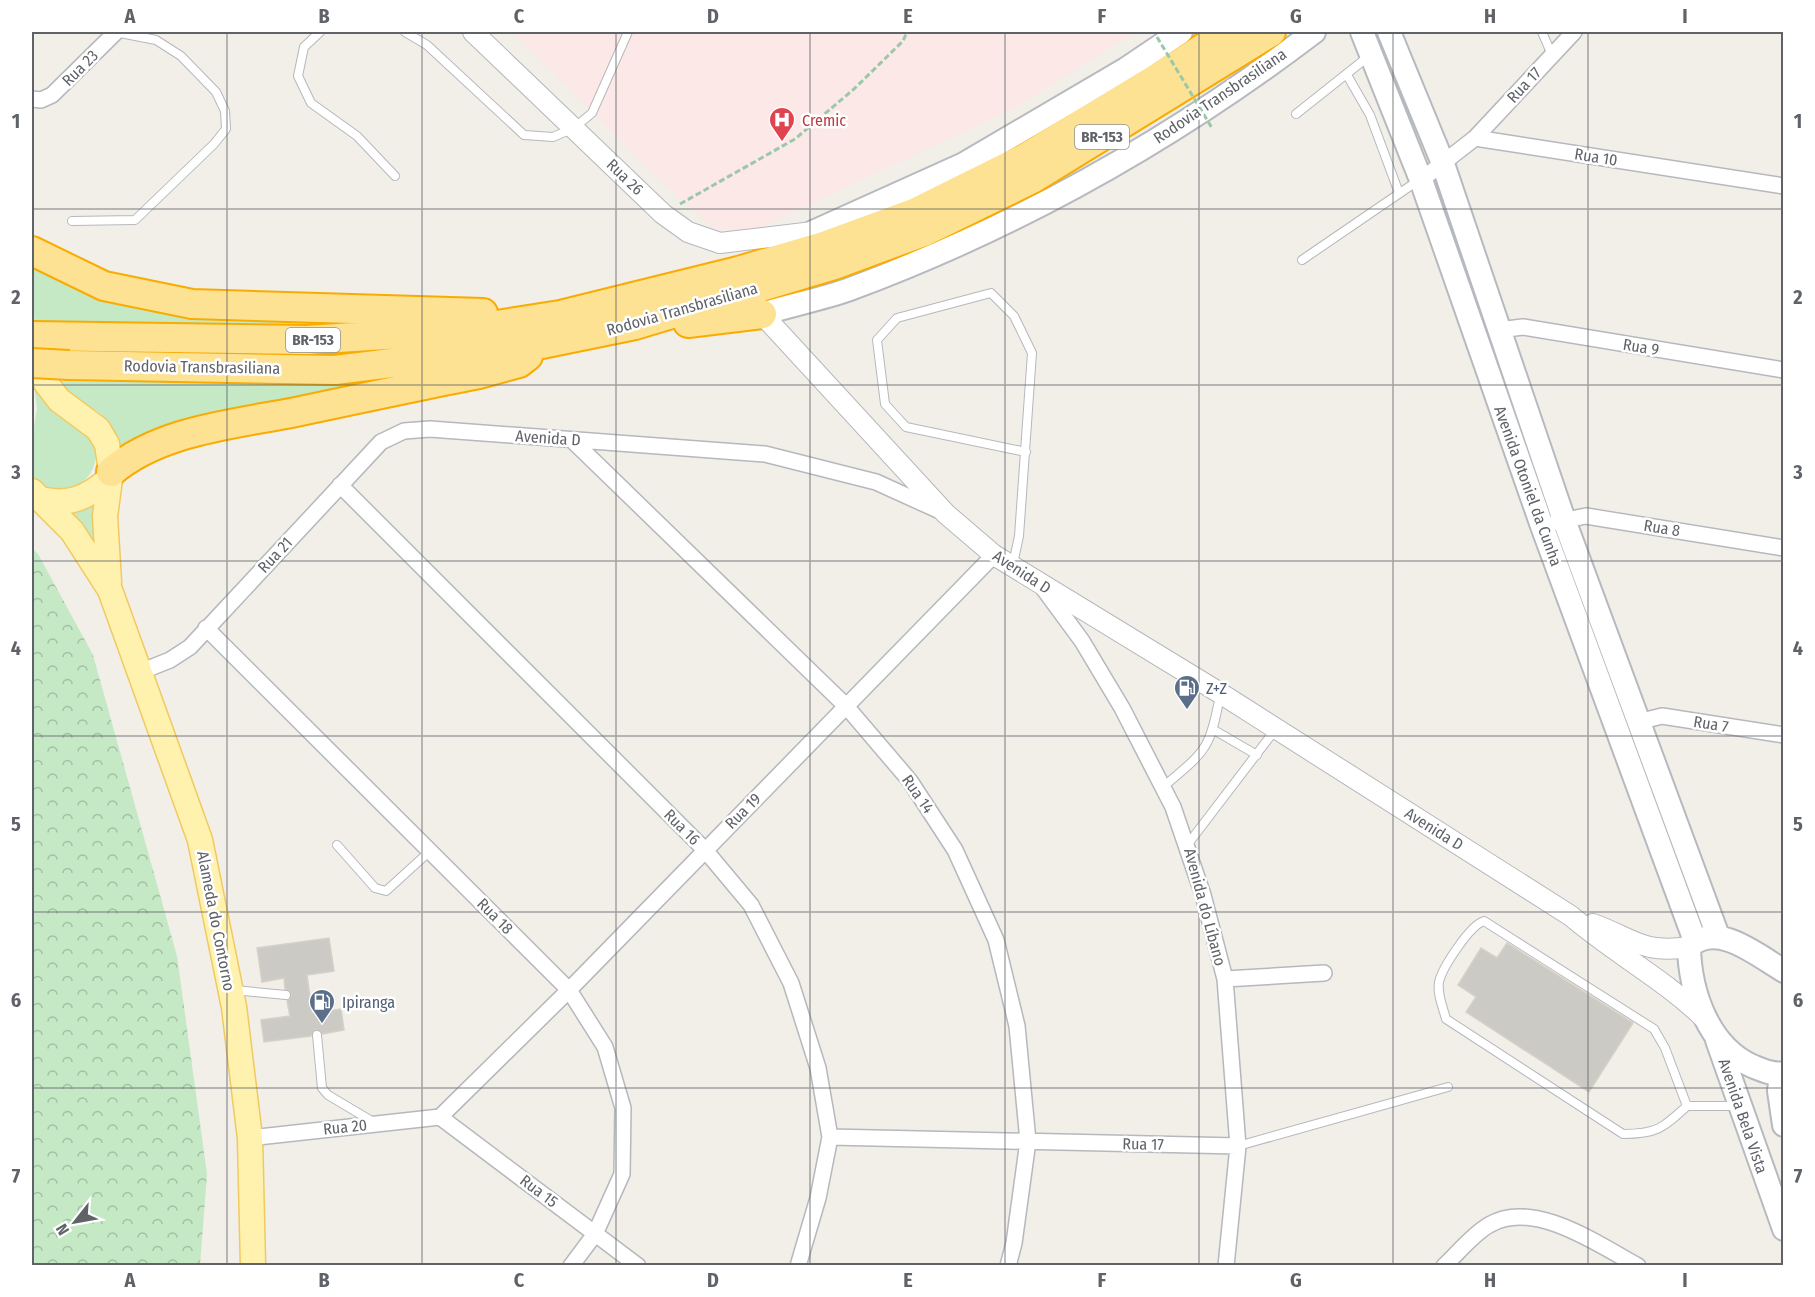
<svg xmlns="http://www.w3.org/2000/svg" width="1815" height="1297" font-family="'Fira Sans Condensed',sans-serif">
	<style>
		.medical { fill: #fce8e6 }
		.grass { fill: #c5e8c5 }
		.forest { fill: url(#forest-crowns) }
		.building { fill: #cccac5; stroke: #d6d1c6; stroke-width: 1.5 }
		.lines { fill: none; stroke-linecap: round; stroke-linejoin: round }
		.service-casing { stroke: #b5b8bc; stroke-width: 10 }
		.minor-casing { stroke: #b5b8bc; stroke-width: 18 }
		.tertiary-casing { stroke: #b5b8bc; stroke-width: 22 }
		.secondary-casing { stroke: #b6babf; stroke-width: 26 }
		.primary-casing { stroke: #f2c960; stroke-width: 27 }
		.motorway-casing { stroke: #f9ab00; stroke-width: 32 }
		.path { stroke: #9cc7a9; stroke-width: 3; stroke-dasharray: 6 3; stroke-linecap: butt }
		.service { stroke: #fff; stroke-width: 8 }
		.minor { stroke: #fff; stroke-width: 15 }
		.tertiary { stroke: #fff; stroke-width: 20 }
		.secondary { stroke: #fff; stroke-width: 22 }
		.primary { stroke: #fff2af; stroke-width: 24 }
		.motorway { stroke: #fde293; stroke-width: 28 }
		.motorway-bridge-casing { stroke: #f9ab00; stroke-width: 32; stroke-linecap: butt }
		.path-bridge { stroke: #9cc7a9; stroke-width: 3; stroke-dasharray: 6 3; stroke-linecap: butt }
		.motorway-bridge { stroke: #fde293; stroke-width: 28 }
		.grid { fill: none; stroke: #5f6368; stroke-width: 1.5; stroke-opacity: 0.55 }
		.labels { text-anchor: middle; dominant-baseline: central; stroke-width: 5; stroke-linejoin: round; paint-order: stroke }
		.shield { fill: #fff; stroke: #8f9295; stroke-width: 1.5 }
		.shield-label { font-size: 15px; font-weight: bold; fill: #5f6368 }
		.street-label { font-size: 16px; fill: #5f6368; stroke: #fff }
		.health-label { font-size: 16px; fill: #be3a42; stroke: #fff; text-anchor: start }
		.service-label { font-size: 16px; fill: #4e5e75; stroke: #fff; text-anchor: start }
		.neatline { fill: none; stroke: #5f6368; stroke-width: 2 }
		.grid-label { font-size: 20px; text-anchor: middle; font-weight: bold; fill: #5f6368 }
	</style>
	<defs>
		<pattern id="forest-crowns" width="20" height="18" patternUnits="userSpaceOnUse" patternTransform="scale(1.5)"><rect width="20" height="18" fill="#c5e8c5"/><path d="M2 6a3 3 0 1 1 6 0M12 15a3 3 0 1 1 6 0" fill="none" stroke="#a3c0a4"/></pattern>
	</defs>
	<rect width="100%" height="100%" fill="#f1efe8"/>
	<path class="medical" d="M513 32H1136L1014 108 755 230H715L658 178Z"/>
	<path class="grass" d="M32 256 81 284 380 318 383 327 36 323 32 313Z
		M32 369 95 445C99 473 84 484 61 494L35 485 32 479V439L37 408Z
		M60 381 391 384 116 458C114 416 102 412 66 395Z
		M95 501 98 553 71 515Z"/>
	<path class="forest" d="M32 548 38 554 93 655 177 956 207 1174 200 1265H32Z"/>
	<path class="building" d="M329 938 334 971 307 975 312 1013 341 1009 344 1030 323 1034 316 1029 311 1036 264 1042 261 1020 290 1016 287 1001 292 995 285 989 284 978 262 982 257 948Z
		M1507 943 1633 1023 1589 1092 1466 1012 1476 997 1458 985 1481 948 1497 958Z"/>
	<g class="lines">
		<defs>
			<path id="service" d="M320 32 304 47 298 76 311 103 357 136 395 176
				M405 32 427 45 524 135 553 137 574 128 592 113 628 32
				M1542 32 1552 55
				M1347 75 1370 115 1399 193
				M1296 114 1369 56
				M72 221 135 220 214 144 226 129 225 111 216 92 181 56 156 40 115 32
				M1302 260 1419 180
				M1013 564 1019 536 1032 353 1014 316 991 293 897 318 877 340 885 404 906 427 1026 452
				M1214 730 1257 755
				M1163 787C1205 751 1210 751 1220 695
				M1188 844 1275 730
				M337 845 375 888 386 891 430 851
				M234 990 286 995
				M317 1035 322 1088 328 1095 375 1123
				M1687 1106 1665 1048 1654 1029 1484 921C1470 925 1442 968 1439 982 1437 995 1443 1007 1446 1019L1623 1134C1657 1134 1663 1128 1687 1106H1738
				M1238 1146 1448 1087"/>
			<path id="minor" d="M32 99 41 100 52 95 116 32
				M1475 138 1574 32
				M1421 180 1475 138 1784 186
				M1498 330 1523 327 1784 370
				M572 440 846 706 910 781 955 850 996 940 1017 1026 1028 1141 1014 1243 1008 1266
				M340 485 705 850 751 905 791 983 818 1068 830 1137 818 1198 798 1266
				M1556 522 1586 516 1784 548
				M1043 588 1082 641 1122 708 1173 807 1203 895 1225 979 1238 1146 1226 1266
				M206 628 569 990 605 1047 623 1108 622 1174 595 1234 571 1266
				M140 672 170 660 190 647 381 442 404 431 430 429 765 454 876 482 940 511
				M1638 722 1662 716 1784 735
				M1225 979 1324 973
				M440 1117 569 990 994 555
				M440 1117 638 1266
				M830 1137 1238 1146
				M250 1138 440 1117
				M1444 1266C1458 1253 1473 1234 1489 1225 1533 1198 1599 1245 1638 1266"/>
			<path id="tertiary" d="M473 32 663 214 688 232 720 243 813 232
				M762 314 946 514 994 555 1220 693 1571 916C1614 953 1664 979 1705 1019
				M1593 924C1634 939 1642 954 1689 947"/>
			<path id="secondary" d="M1362 32 1421 180 1542 526 1695 941
				M1389 32 1442 161 1564 520 1718 936
				M813 232 964 164 1126 69 1181 32
				M762 314C791 305 822 299 850 289 1017 227 1173 139 1314 32
				M1784 971C1758 956 1717 920 1689 947 1690 992 1708 1046 1752 1066 1762 1070 1772 1075 1784 1073
				M1717 1040 1784 1229
				M1781 1074 1779 1091 1784 1125"/>
			<path id="primary" d="M32 347 46 383 59 400 98 429 107 444 111 472 105 516 109 582
				M32 491 72 531 110 590 200 840 234 1007 250 1138 253 1266
				M40 499C69 506 87 498 109 479"/>
			<path id="motorway" d="M32 251 104 286 192 304 483 313
				M688 323 762 314
				M32 336 306 340 466 330 560 315 738 271 824 246 914 213 1025 158 1157 78 1228 32
				M69 365 335 370 537 345 635 325 834 265 926 231 1032 179 1271 32
				M111 472C160 430 235 424 296 412 357 399 418 386 479 374L519 363 528 356"/>
		</defs>
		<use href="#service" class="service-casing"/>
		<use href="#minor" class="minor-casing"/>
		<use href="#tertiary" class="tertiary-casing"/>
		<use href="#secondary" class="secondary-casing"/>
		<use href="#primary" class="primary-casing"/>
		<use href="#motorway" class="motorway-casing"/>
		<path class="path" d="M680 204 795 139 854 89 903 41 907 32"/>
		<use href="#service" class="service"/>
		<use href="#minor" class="minor"/>
		<use href="#tertiary" class="tertiary"/>
		<use href="#secondary" class="secondary"/>
		<use href="#primary" class="primary"/>
		<use href="#motorway" class="motorway"/>
		<defs>
			<path id="motorway-bridge" d="M32 363 69 365"/>
		</defs>
		<use href="#motorway-bridge" class="motorway-bridge-casing"/>
		<path class="path-bridge" d="M1157 37 1212 128"/>
		<use href="#motorway-bridge" class="motorway-bridge"/>
	</g>
	<path class="grid" d="M227 32V1266M422 32V1266M616 32V1266M810 32V1266M1005 32V1266M1199 32V1266M1393 32V1266M1588 32V1266M32 209H1784M32 385H1784M32 561H1784M32 736H1784M32 912H1784M32 1088H1784"/>
	<defs>
		<symbol id="hospital-pin" viewBox="-11 -11 22 30"><path d="M0 17L-7.5 6A9.5 9.5 0 1 1 7.5 6Z" fill="#e0444e" stroke="#fff"/><path d="M-5-5h3v3.5h4V-5h3V5h-3V1.5h-4V5h-3Z" fill="#fff"/></symbol>
		<symbol id="fuel-pin" viewBox="-11 -11 22 30"><path d="M0 17L-7.5 6A9.5 9.5 0 1 1 7.5 6Z" fill="#5c6f8a" stroke="#fff"/><path d="M-5.5-6h7V0h2V4h1.3V-2.5L3-4.5l.8-.8L6-3V5H2.5V1h-1V6h-7ZM-4.2-4.7v3.2H.2V-4.7Z" fill="#fff"/></symbol>
	</defs>
	<g fill-rule="evenodd">
		<use href="#hospital-pin" x="767" y="105" width="30" height="40"/>
		<use href="#fuel-pin" x="1172" y="673" width="30" height="40"/>
		<use href="#fuel-pin" x="307" y="987" width="30" height="40"/>
	</g>
	<g class="labels">
		<g class="shield">
			<rect x="1075" y="125" width="54" height="24" rx="4.5"/>
			<rect x="286" y="328" width="54" height="24" rx="4.5"/>
		</g>
		<g class="shield-label">
			<text x="1102" y="137">BR-153</text>
			<text x="313" y="340">BR-153</text>
		</g>
		<g class="street-label">
			<text transform="translate(80 68) rotate(-45)">Rua 23</text>
			<text transform="translate(1524 85) rotate(-47)">Rua 17</text>
			<text transform="translate(1220 96) rotate(-34)">Rodovia Transbrasiliana</text>
			<text transform="translate(1596 157) rotate(9)">Rua 10</text>
			<text transform="translate(625 177) rotate(44)">Rua 26</text>
			<text transform="translate(682 309) rotate(-16)">Rodovia Transbrasiliana</text>
			<text transform="translate(1641 347) rotate(9)">Rua 9</text>
			<text transform="translate(202 367) rotate(1)">Rodovia Transbrasiliana</text>
			<text transform="translate(548 438) rotate(4)">Avenida D</text>
			<text transform="translate(1528 486) rotate(70)">Avenida Otoniel da Cunha</text>
			<text transform="translate(1662 528) rotate(9)">Rua 8</text>
			<text transform="translate(275 555) rotate(-47)">Rua 21</text>
			<text transform="translate(1022 572) rotate(33)">Avenida D</text>
			<text transform="translate(1711 724) rotate(9)">Rua 7</text>
			<text transform="translate(918 794) rotate(55)">Rua 14</text>
			<text transform="translate(743 811) rotate(-45)">Rua 19</text>
			<text transform="translate(682 827) rotate(45)">Rua 16</text>
			<text transform="translate(1434 829) rotate(32)">Avenida D</text>
			<text transform="translate(1205 907) rotate(75)">Avenida do Líbano</text>
			<text transform="translate(495 916) rotate(45)">Rua 18</text>
			<text transform="translate(216 921) rotate(79)">Alameda do Contorno</text>
			<text transform="translate(1743 1116) rotate(71)">Avenida Bela Vista</text>
			<text transform="translate(345 1127) rotate(-6)">Rua 20</text>
			<text transform="translate(1143 1144) rotate(1)">Rua 17</text>
			<text transform="translate(539 1191) rotate(37)">Rua 15</text>
		</g>
		<g class="health-label">
			<text x="802" y="120">Cremic</text>
		</g>
		<g class="service-label">
			<text x="1206" y="688">Z+Z</text>
			<text x="342" y="1002">Ipiranga</text>
		</g>
	</g>
	<rect width="1815" height="1297" fill="none" stroke="#ffffff" stroke-width="66"/>
	<g transform="translate(75 1222) rotate(239)" stroke="#ffffff" stroke-width="4.5" paint-order="stroke">
	<path d="M0-4.5L10 22L0 15L-10 22Z" fill="#5f6368"/>
	<text y="-9" font-size="16" font-weight="bold" text-anchor="middle" fill="#5f6368">N</text>
	</g>
	<rect x="33" y="33" width="1749" height="1231" class="neatline"/>
	<g class="grid-label">
		<text x="130" y="23">A</text>
		<text x="324" y="23">B</text>
		<text x="519" y="23">C</text>
		<text x="713" y="23">D</text>
		<text x="908" y="23">E</text>
		<text x="1102" y="23">F</text>
		<text x="1296" y="23">G</text>
		<text x="1490" y="23">H</text>
		<text x="1685" y="23">I</text>
		<text x="16" y="128">1</text>
		<text x="1798" y="128">1</text>
		<text x="16" y="304">2</text>
		<text x="1798" y="304">2</text>
		<text x="16" y="479">3</text>
		<text x="1798" y="479">3</text>
		<text x="16" y="655">4</text>
		<text x="1798" y="655">4</text>
		<text x="16" y="831">5</text>
		<text x="1798" y="831">5</text>
		<text x="16" y="1007">6</text>
		<text x="1798" y="1007">6</text>
		<text x="16" y="1183">7</text>
		<text x="1798" y="1183">7</text>
		<text x="130" y="1287">A</text>
		<text x="324" y="1287">B</text>
		<text x="519" y="1287">C</text>
		<text x="713" y="1287">D</text>
		<text x="908" y="1287">E</text>
		<text x="1102" y="1287">F</text>
		<text x="1296" y="1287">G</text>
		<text x="1490" y="1287">H</text>
		<text x="1685" y="1287">I</text>
	</g>
</svg>
